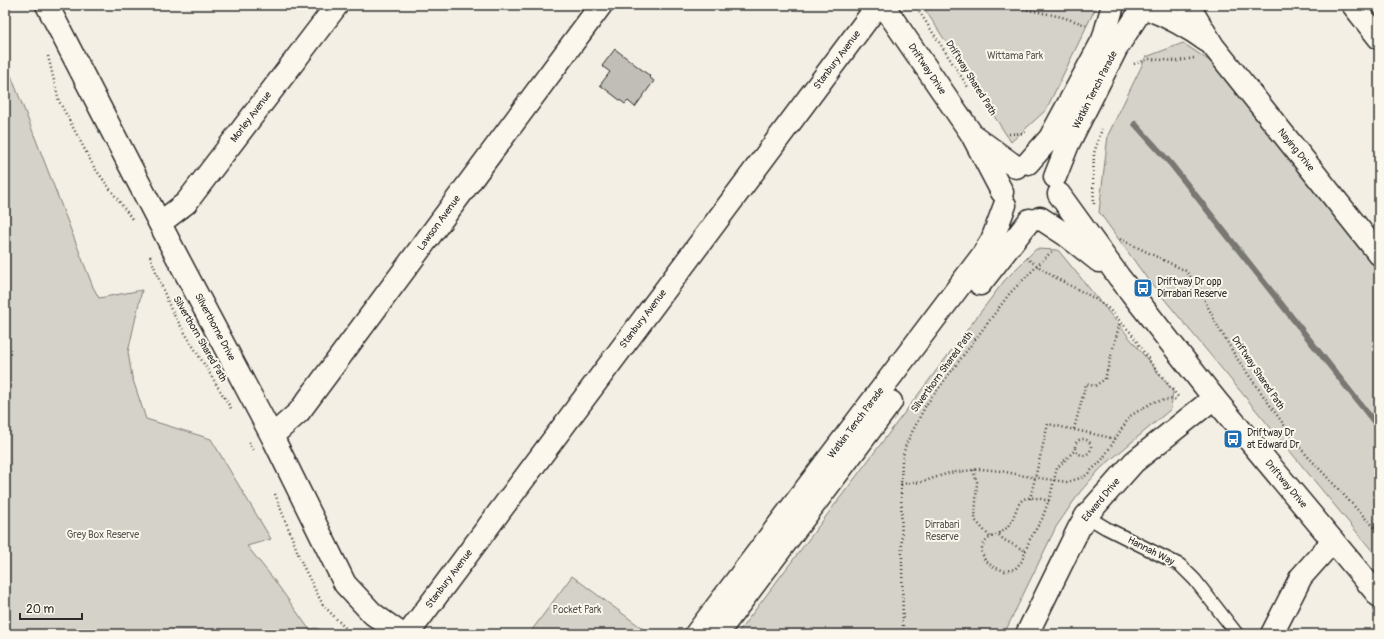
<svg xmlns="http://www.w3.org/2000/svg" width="1384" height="639" font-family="Pangolin,sans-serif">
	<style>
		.green { fill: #d5d2c9; stroke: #807e7a }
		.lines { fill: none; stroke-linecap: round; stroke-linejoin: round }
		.stream { stroke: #787772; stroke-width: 6 }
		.building { fill: #c0beb6; stroke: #2b2b2b }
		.lane-casing { stroke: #2b2b2b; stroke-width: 15 }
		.street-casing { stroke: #2b2b2b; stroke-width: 25 }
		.secondary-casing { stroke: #2b2b2b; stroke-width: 25 }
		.path { stroke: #2b2b2b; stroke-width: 2.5; stroke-dasharray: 1 3; stroke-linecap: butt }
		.lane { stroke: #fbf7ec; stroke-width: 12 }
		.street { stroke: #fbf7ec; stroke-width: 22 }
		.secondary { stroke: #fbf7ec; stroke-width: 22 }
		.labels { text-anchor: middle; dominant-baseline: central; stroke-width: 4; stroke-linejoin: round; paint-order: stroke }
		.park-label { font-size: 10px; fill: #565552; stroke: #fbf7ec }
		.street-label { font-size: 10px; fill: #2b2b2b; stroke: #fbf7ec }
		.poi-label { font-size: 10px; fill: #2b2b2b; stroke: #fbf7ec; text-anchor: start }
	</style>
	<rect width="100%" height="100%" fill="#f3efe4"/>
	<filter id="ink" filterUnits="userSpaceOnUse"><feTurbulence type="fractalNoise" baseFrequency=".025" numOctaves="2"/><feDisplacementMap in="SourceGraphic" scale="8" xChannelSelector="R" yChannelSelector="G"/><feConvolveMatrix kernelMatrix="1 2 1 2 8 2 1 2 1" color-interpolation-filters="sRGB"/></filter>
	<g filter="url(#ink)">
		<path class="green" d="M922 5H1095V9L1046 110 1011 142Z
			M1183 43 1223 70 1379 270V559L1146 277 1099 212 1108 135 1146 57Z
			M5 60 93 287 99 298 142 290 128 352 132 377 146 419 211 439 271 539 247 546 272 577 309 629 316 628 332 634H5Z
			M1036 249 1058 250 1173 391 1171 409 1101 468 1080 492 1056 527 1004 634H737L1004 281Z
			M572 576 650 634H529Z"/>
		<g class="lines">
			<path class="stream" d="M1135 124 1171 164 1379 428"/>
		</g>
		<path class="building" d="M615 49 650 76 649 77 654 81 635 107 628 101 625 104 600 85 610 72 602 66Z"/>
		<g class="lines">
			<defs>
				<path id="lane" d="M1086 516 1106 528 1180 565 1195 580 1237 634"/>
				<path id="street" d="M47 5 174 251 272 436 345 584 373 614 401 634
					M1353 5 1379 38
					M160 223 186 203 337 5
					M272 436 299 412 601 5
					M408 634 878 5
					M1027 634 1079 528 1086 516 1134 462 1214 398
					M1272 634 1301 577 1333 541"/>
				<path id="secondary" d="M883 5 971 133 1002 192
					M1188 5 1213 46 1379 254
					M1144 7C1167 16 1187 26 1207 41
					M975 137 1016 167
					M1028 163 1050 138 1103 40 1113 5
					M1055 177 1068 144 1117 47 1143 7
					M1059 194 1119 277 1214 398 1379 596
					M1040 218 1066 235 1099 261
					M980 284 1030 220
					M696 634 982 256 992 240 1005 205
					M717 634 891 402"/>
			</defs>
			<use href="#lane" class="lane-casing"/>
			<use href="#street" class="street-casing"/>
			<use href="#secondary" class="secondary-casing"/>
			<path class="path" d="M915 5 968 87
				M1012 5 1029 10 1062 17 1086 25
				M48 56 59 101 94 167 132 219
				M1134 64 1149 59 1178 61 1194 58
				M1009 134 1026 133
				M1094 204 1093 181 1094 153 1102 129
				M1120 239 1186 271 1198 287 1216 323 1236 357 1301 449 1367 520 1379 531
				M150 256 171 310 232 410
				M1026 258 1054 277 1094 298 1109 309 1131 333 1149 360 1179 398
				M1074 429 1086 384 1095 386 1105 379 1120 322
				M1075 447a8 8 0 1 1 16 0a8 8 0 1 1-16 0Z
				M249 442 254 452
				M973 470 977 482 975 520 990 537
				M901 484 922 482 949 473 981 469 1001 471 1025 476 1067 482 1084 477 1102 460 1130 416 1153 402 1173 399 1178 400
				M275 494 303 566 323 605 351 634
				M1030 499 1048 424 1116 439
				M1049 501C1042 499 1031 496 1024 499 1016 503 1015 518 1009 525 999 539 986 532 981 551L985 560 993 567 1005 571 1015 569 1022 561 1029 541 1042 519 1050 497 1057 468 1075 450
				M999 535 1004 540 1026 551
				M903 634 901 484 902 461 906 444 926 405 1010 293 1052 251"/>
			<use href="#lane" class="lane"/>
			<use href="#street" class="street"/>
			<use href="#secondary" class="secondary"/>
		</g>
	</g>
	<defs>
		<symbol id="bus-square" viewBox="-11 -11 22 22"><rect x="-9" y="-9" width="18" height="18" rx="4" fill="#1f6fb2" stroke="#fbf7ec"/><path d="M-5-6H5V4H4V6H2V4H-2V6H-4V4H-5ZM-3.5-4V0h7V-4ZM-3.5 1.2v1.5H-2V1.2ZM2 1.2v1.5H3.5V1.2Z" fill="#fff"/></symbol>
	</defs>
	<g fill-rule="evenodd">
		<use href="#bus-square" x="1132" y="277" width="22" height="22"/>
		<use href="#bus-square" x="1222" y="428" width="22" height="22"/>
	</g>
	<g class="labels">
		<g class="park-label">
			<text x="1015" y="56">Wittama Park</text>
			<text x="942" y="525">Dirrabari<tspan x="942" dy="12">Reserve</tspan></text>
			<text x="103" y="535">Grey Box Reserve</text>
			<text x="577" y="610">Pocket Park</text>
		</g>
		<g class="street-label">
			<text transform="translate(837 60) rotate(-53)">Stanbury Avenue</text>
			<text transform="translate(927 69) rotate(56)">Driftway Drive</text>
			<text transform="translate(971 78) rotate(58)">Driftway Shared Path</text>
			<text transform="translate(1095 90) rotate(-63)">Watkin Tench Parade</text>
			<text transform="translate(251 117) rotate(-53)">Morley Avenue</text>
			<text transform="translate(1296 150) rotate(51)">Naying Drive</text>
			<text transform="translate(439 223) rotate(-54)">Lawson Avenue</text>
			<text transform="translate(643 319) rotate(-53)">Stanbury Avenue</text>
			<text transform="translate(215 327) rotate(62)">Silverthorne Drive</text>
			<text transform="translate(200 339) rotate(60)">Silverthorn Shared Path</text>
			<text transform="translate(942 372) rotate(-54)">Silverthorn Shared Path</text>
			<text transform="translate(1258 373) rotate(56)">Driftway Shared Path</text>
			<text transform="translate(856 423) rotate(-53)">Watkin Tench Parade</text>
			<text transform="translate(1286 484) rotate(50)">Driftway Drive</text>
			<text transform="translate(1101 500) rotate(-50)">Edward Drive</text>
			<text transform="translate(1151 551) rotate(27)">Hannah Way</text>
			<text transform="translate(449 579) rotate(-53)">Stanbury Avenue</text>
		</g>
		<g class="poi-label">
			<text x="1157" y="282">Driftway Dr opp<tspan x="1157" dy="12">Dirrabari Reserve</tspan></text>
			<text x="1247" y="433">Driftway Dr<tspan x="1247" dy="12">at Edward Dr</tspan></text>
		</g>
	</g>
	<rect width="1384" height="639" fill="none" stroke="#fbf7ec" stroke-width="20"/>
	<rect x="10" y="10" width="1364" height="619" fill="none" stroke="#2b2b2b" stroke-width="1.5" filter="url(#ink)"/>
	<path d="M20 613v6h62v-6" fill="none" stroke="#2b2b2b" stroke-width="2"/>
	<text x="26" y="613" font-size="12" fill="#2b2b2b" stroke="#fbf7ec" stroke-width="3" paint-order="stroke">20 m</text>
</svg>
